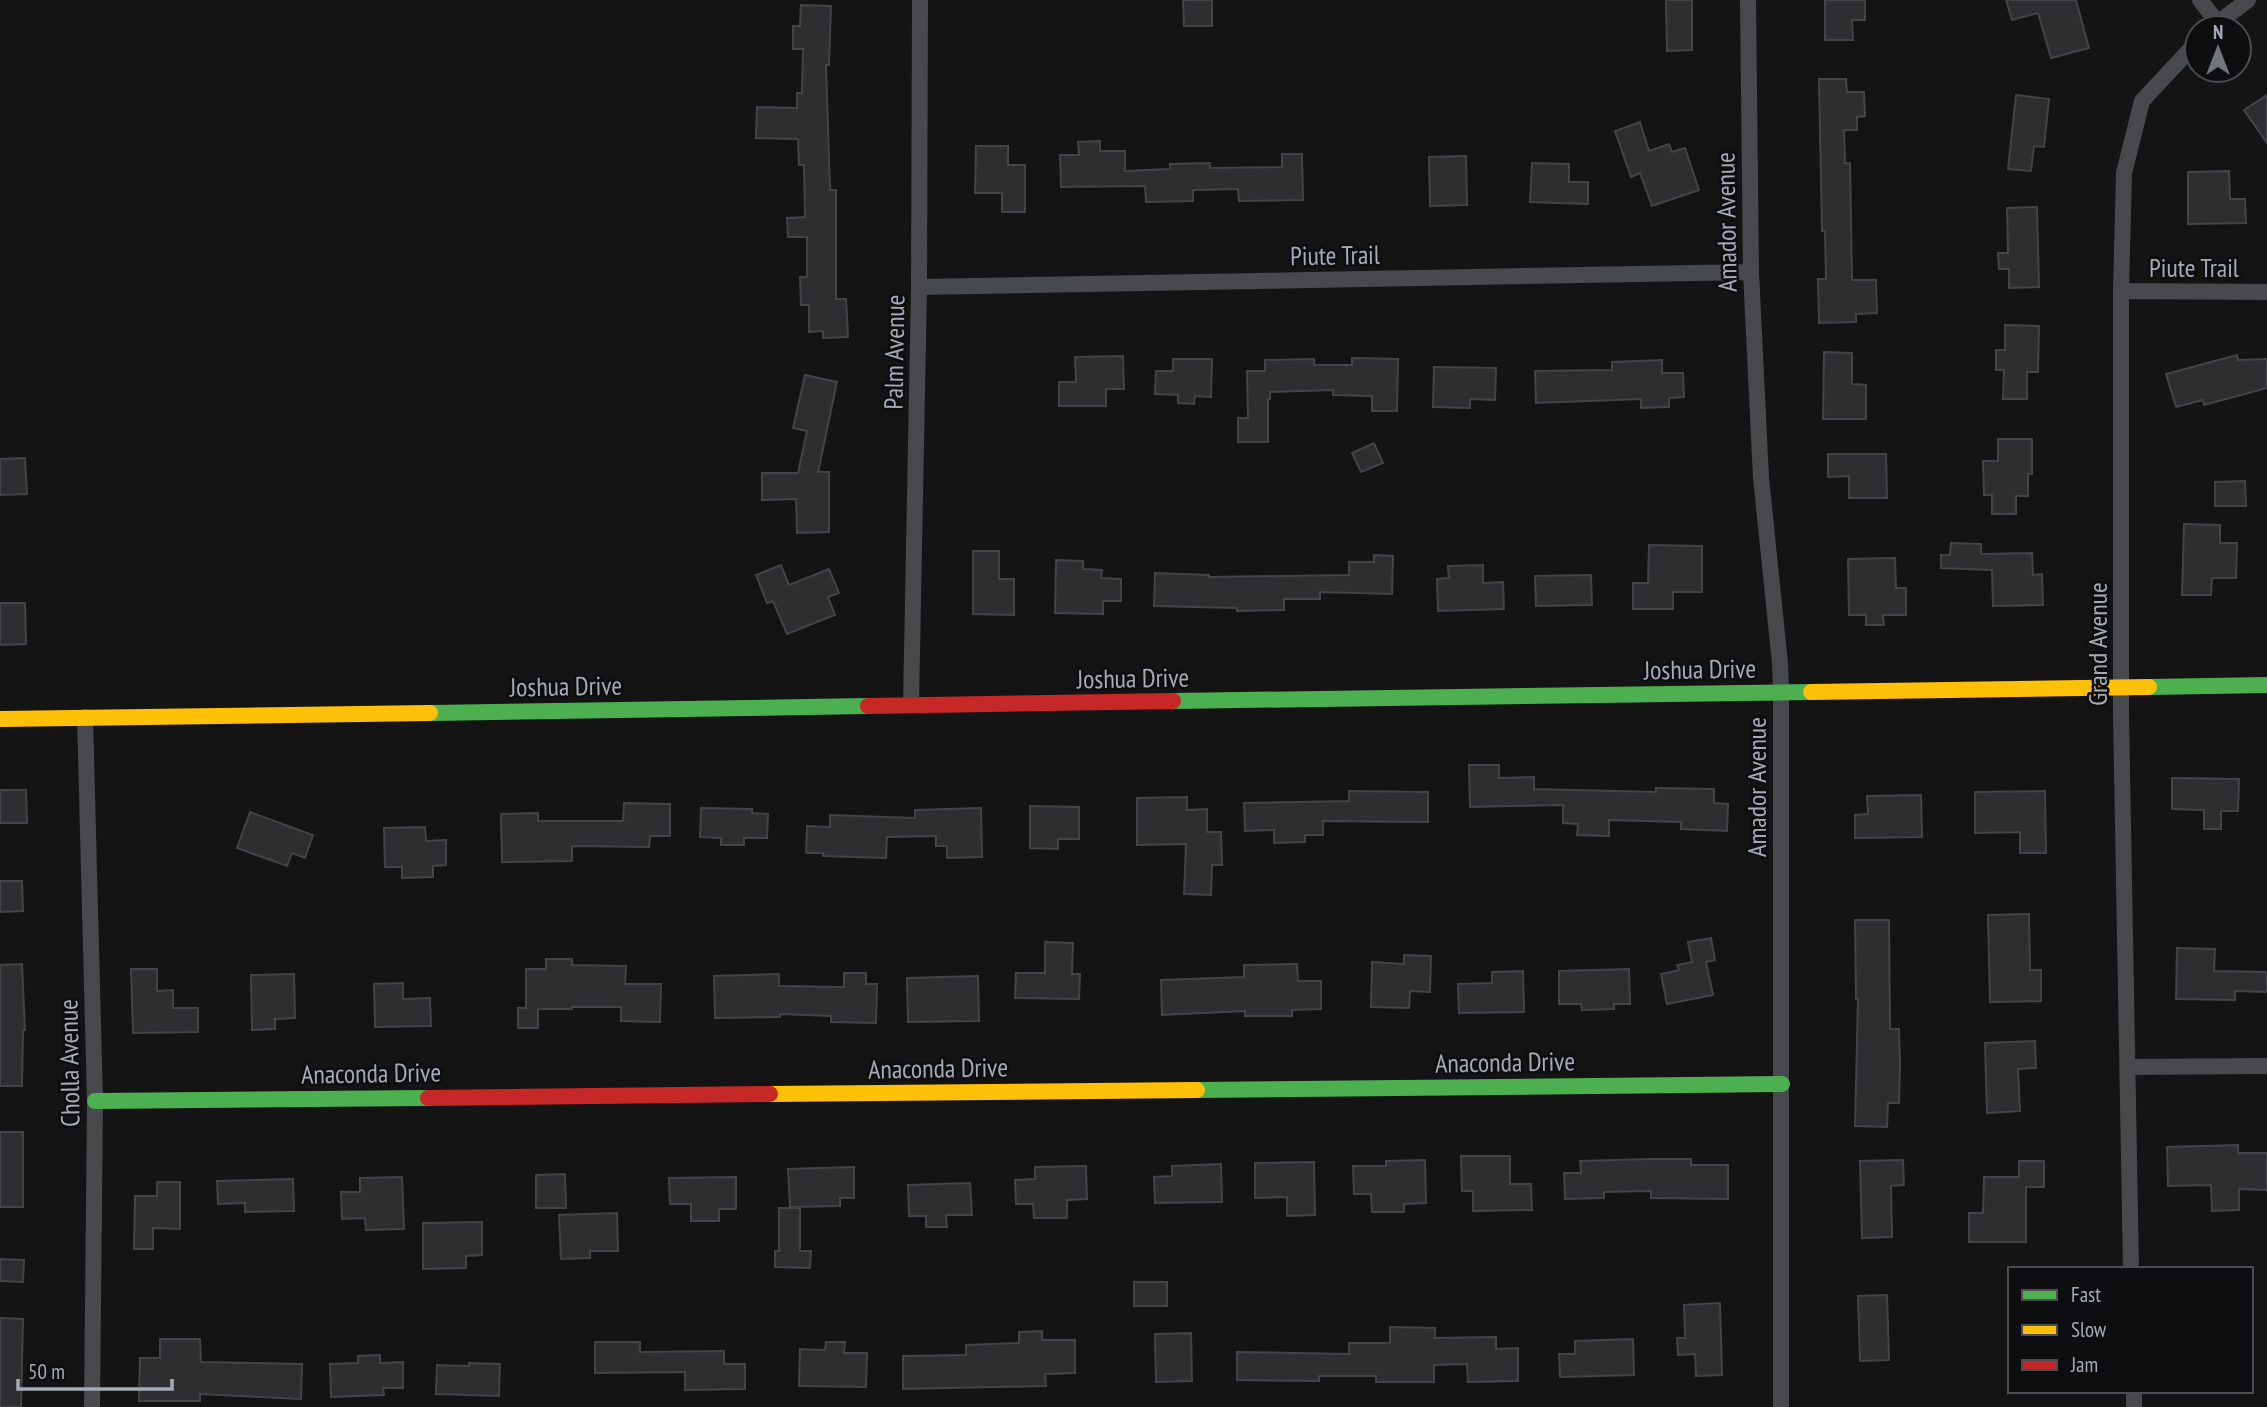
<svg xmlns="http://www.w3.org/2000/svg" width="2267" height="1407" font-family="'PT Sans Narrow',sans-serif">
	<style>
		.building { fill: #2e2e30; stroke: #434447; stroke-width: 2 }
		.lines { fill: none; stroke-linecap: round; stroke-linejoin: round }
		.street { stroke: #48494c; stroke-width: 16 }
		.fast { stroke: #4caf50; stroke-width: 16 }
		.slow { stroke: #ffc107; stroke-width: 16 }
		.jam { stroke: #c62828; stroke-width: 16 }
		.labels { text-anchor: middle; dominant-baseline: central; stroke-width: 5; stroke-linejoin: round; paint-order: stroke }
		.street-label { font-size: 26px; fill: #a5abb4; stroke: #0e0e10 }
	</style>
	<rect width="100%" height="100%" fill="#141414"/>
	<path class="building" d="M1183 0H1212V26H1184Z
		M1666 0H1692V50L1667 51Z
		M1825 0H1865V20H1852L1853 40H1825Z
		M2006 0H2076L2089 48 2051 58 2038 13 2012 20Z
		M801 5 831 6 829 65H826L830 190H836V299H846L848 337 823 338V331L809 332V305H801L800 277H807V237H788L787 218 805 217 804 165H799L798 139 756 138 757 107 797 108V93H802L803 49H793V26H800Z
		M1819 79H1846L1847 92H1864L1865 116 1857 117V130H1844L1845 163H1850L1852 280H1876L1877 313 1856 314V322L1819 323 1818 279H1826L1825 231H1822Z
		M2016 95 2049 99 2044 147 2034 146 2031 171 2008 169Z
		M2267 95V143L2244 110Z
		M1640 122 1649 151 1669 144 1672 152 1685 148 1699 190 1652 206 1640 173 1631 177 1615 131Z
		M1100 141V151H1125V171L1170 169V164L1210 163V168L1282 167V154H1302L1303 200 1239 201 1238 189 1193 190V201L1146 202 1145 186 1061 187 1060 155H1079L1078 142Z
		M976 146H1008V165H1025V212H1002V193H975Z
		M1466 156 1467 205 1430 206 1429 157Z
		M1532 163 1569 164V182H1588V204L1530 202Z
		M2229 171 2230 199H2245L2246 223 2188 224V172Z
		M2037 207 2039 287 2009 288V269H1999L1998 253H2008L2007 208Z
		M2005 325 2039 326 2038 372H2027V399H2003L2004 370H1996V350H2005Z
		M1824 352 1852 353V384L1866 385V419H1823Z
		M2237 355 2238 360 2267 359V388L2204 405 2203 400 2176 407 2166 374Z
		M1123 356 1124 389H1106V406H1059V382H1076L1075 357Z
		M1352 358 1398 359 1397 411H1372V396L1333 395V390L1270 392V399H1268V442H1238V418H1248L1247 371H1265V360L1314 359V365H1352Z
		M1173 359H1212L1211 397 1195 396 1194 404 1178 403V395L1155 394 1156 371H1173Z
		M1662 360V373H1683L1684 397 1669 398V407L1641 408V399L1536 403 1535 371 1612 370V362Z
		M1434 367 1496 368 1495 400 1470 399V408L1433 407Z
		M805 375 837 382 818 472H829V532L797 533 796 499 762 500V473H798L807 431 793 428Z
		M1998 439H2032V474H2028V496H2016V514H1992V495H1984L1983 461H1998Z
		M1374 443 1383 463 1361 472 1352 453Z
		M1828 454H1886L1887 498H1849V476L1828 477Z
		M25 458 27 494 0 495V459Z
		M2245 481 2246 506H2215V482Z
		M2184 524 2220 525V543H2237L2236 578H2212L2211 595H2182Z
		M1951 543 1981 544V554L2032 553 2033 575 2042 574 2043 605 1993 606 1992 570 1941 568V555H1950Z
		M1649 545 1702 546V592H1673V609H1633V583H1648Z
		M973 551H999V579H1014V615L973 614Z
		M1374 555 1393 556 1392 594 1320 592V599H1284V610L1237 611V608L1154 606 1155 573 1209 575V577L1349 575V562H1374Z
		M1895 558 1896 588H1906V615H1883L1884 625H1866V615H1849L1848 559Z
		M1056 560 1083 561V569L1102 570 1101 578 1121 579V601H1103V614L1055 613Z
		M781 565 789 585 829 569 839 593 828 597 835 615 787 634 773 601 767 603 756 575Z
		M1483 565V583L1503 582 1504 609 1438 611 1437 579 1449 578 1448 566Z
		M1591 575 1592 605 1536 606 1535 576Z
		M0 603H25L26 644 0 645Z
		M1469 765H1499V778L1534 777V789L1656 792V788L1714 789V803L1728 804 1727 831 1681 829V822L1609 820V836L1577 835 1578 824 1563 823V805L1470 807Z
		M2172 778 2239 779 2238 811H2221V829H2204V810L2172 809Z
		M0 790H26L27 823H0Z
		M1349 791 1428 792V822L1323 821V835H1305V842L1274 843V830L1245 831 1244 803 1349 801Z
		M2045 791 2046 853H2020V832L1975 833V792Z
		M1921 795 1922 837 1855 838V815L1868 814 1867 796Z
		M1187 797V810L1207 809V832H1221L1222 865H1212L1211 895 1184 894 1186 844 1137 845V798Z
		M624 803 670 804V836H650L649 847 572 846V861L502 862 501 814 538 813V821H623Z
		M1030 806 1079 807V839H1058V849L1030 848Z
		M701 808 752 809V813L768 814 767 838H744V845H721V838L700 837Z
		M981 808 982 857 947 858V846H936V836L887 837 886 858 823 856V853H806L807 826 830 827V815L915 818V810Z
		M250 812 313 835 305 858 292 853 287 866 237 848Z
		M425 827 426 841 446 840V865L433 866V877L402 878V867H385L384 828Z
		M0 881H22L23 911 0 912Z
		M2029 914 2030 970H2041V1001L1990 1002 1988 915Z
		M1855 920H1889L1890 1029H1899L1900 1066 1899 1103H1888L1887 1127 1855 1126 1858 999H1856Z
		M1711 938 1715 960 1706 962 1713 995 1667 1004 1661 974 1679 970 1677 965 1692 962 1688 942Z
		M1045 942 1073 943 1072 974H1080L1079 999 1015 998 1016 973H1045Z
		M2177 948 2215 949 2214 971 2267 972V992L2235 991V1000L2176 999Z
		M1404 955 1431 956 1430 992 1410 991 1409 1008 1371 1007 1372 962 1404 964Z
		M546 959H572V965L626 966 625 984H661L660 1022 621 1021V1007H572V1009H538V1028H518V1008H526V969H546Z
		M22 964 25 1030H23L22 1086H0V965Z
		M1297 964 1298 981H1321V1009L1292 1010V1016H1245V1011L1162 1015 1161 980 1244 977V965Z
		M131 969H157V991L173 990V1008H198V1032L133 1033Z
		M1629 969 1630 1004H1614V1009L1582 1010 1581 1004H1559V971Z
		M1523 971 1524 1012 1459 1013 1458 984 1492 983V972Z
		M844 973H866V984H877L876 1023 831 1022V1016L780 1014V1017L715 1018 714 976 779 974V986L844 987Z
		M294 974 295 1018 275 1019V1029L252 1030 251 975Z
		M978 976 979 1021 908 1022 907 978Z
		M403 983V999L430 998 431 1026 375 1027 374 984Z
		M2035 1041 2036 1068 2018 1069 2020 1111 1987 1113 1985 1043Z
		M0 1132H23V1207H0Z
		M2238 1145V1153H2267V1190L2239 1189V1210L2212 1211 2211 1185 2168 1186 2167 1147Z
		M1461 1156H1510V1184H1531L1532 1210 1473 1211V1191H1462Z
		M1651 1159H1691V1165H1728V1199L1651 1198V1191L1604 1192V1198L1565 1199 1564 1173H1581L1580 1161Z
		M1425 1160 1426 1203 1404 1204V1212H1372L1371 1194H1354L1353 1166H1386V1161Z
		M1903 1160 1904 1185 1891 1186 1892 1237 1862 1238 1860 1161Z
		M2019 1161H2044V1187H2026V1242H1969V1213H1983L1984 1177H2019Z
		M1314 1162 1315 1215 1287 1216V1197L1255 1198V1163Z
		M1221 1164 1222 1202 1155 1203 1154 1177 1172 1176V1166Z
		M1086 1166 1087 1199 1067 1200V1218H1034L1033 1204H1016L1015 1180 1035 1179V1167Z
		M854 1167V1198H840V1206L790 1207 788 1169Z
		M565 1174 566 1208H536V1175Z
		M402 1177 404 1229 366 1230 365 1218 342 1219 341 1192H360V1178Z
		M736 1177V1209H719V1221H691V1204H670L669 1178Z
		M293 1179 294 1211 245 1212V1203L218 1204 217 1181Z
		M157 1182H180V1229L153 1228V1249H134L135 1196H157Z
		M970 1183 972 1215H946L947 1227H926V1216H909L908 1185Z
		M779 1208H800V1251H811L810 1268 775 1267V1251H779Z
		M617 1213 618 1251H590V1258L561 1259 559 1215Z
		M482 1222V1255L466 1256V1268L423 1269V1223Z
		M0 1259 24 1260 23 1282 0 1281Z
		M1134 1282H1167V1306H1134Z
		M1887 1295 1889 1360 1860 1361 1858 1296Z
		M1720 1303 1722 1375 1696 1376 1695 1354 1678 1355 1677 1338H1685L1684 1305Z
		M0 1318 23 1319 21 1407H0Z
		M1390 1327 1435 1328V1338L1496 1337V1349L1518 1348V1381L1468 1382 1467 1364 1434 1365V1382H1376V1376H1319V1381L1237 1380V1352L1349 1354V1343H1390Z
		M1042 1331V1340H1075V1373L1045 1374 1046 1386 903 1389V1356L966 1355V1345L1019 1343V1332Z
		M1191 1333 1192 1381 1156 1382 1155 1334Z
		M160 1339H200L201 1362 302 1364 301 1399 200 1394V1401H139L140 1358H160Z
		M1633 1339 1634 1375 1560 1377 1559 1354H1575V1341Z
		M595 1342H640V1352L724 1351V1364H745V1389L685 1390V1372L595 1373Z
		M826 1342H845L844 1353H867L866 1387 799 1386 800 1349 825 1350Z
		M380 1355V1363L403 1362V1388H383L384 1395 331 1397 330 1364 358 1363V1356Z
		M469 1363 500 1364 499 1396 436 1394 437 1365 469 1366Z"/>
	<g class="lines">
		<path class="street" d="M1748 0 1751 272 1761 478 1780 663 1781 692V1407
			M2200 0 2217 22
			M2211 28 2248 0
			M919 287 1751 272
			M2121 291 2267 292
			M911 705 919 287 920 0
			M85 717 95 1101 92 1407
			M2127 1067 2267 1066
			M2131 1269 2121 714V291L2124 173 2142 101 2197 42
			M2134 1391V1407"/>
		<path class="fast" d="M2149 687 2267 685
			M1173 701 1811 692
			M430 713 868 706
			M1197 1090 1782 1084
			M95 1101 428 1098"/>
		<path class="slow" d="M1811 692 2149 687
			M0 719 430 713
			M770 1094 1197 1090"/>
		<path class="jam" d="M868 706 1173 701
			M428 1098 770 1094"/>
	</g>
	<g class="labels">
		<g class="street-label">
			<text transform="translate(1726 222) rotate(-91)">Amador Avenue</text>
			<text transform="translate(1335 255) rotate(-1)">Piute Trail</text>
			<text x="2194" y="267">Piute Trail</text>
			<text transform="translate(894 352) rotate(-89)">Palm Avenue</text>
			<text transform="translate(2097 644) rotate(-90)">Grand Avenue</text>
			<text transform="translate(1700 669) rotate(-1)">Joshua Drive</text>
			<text transform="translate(1133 678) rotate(-1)">Joshua Drive</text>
			<text transform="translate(566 686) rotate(-1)">Joshua Drive</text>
			<text transform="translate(1756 787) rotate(-90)">Amador Avenue</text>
			<text transform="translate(1505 1062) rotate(-1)">Anaconda Drive</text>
			<text transform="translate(69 1063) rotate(-91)">Cholla Avenue</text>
			<text transform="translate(938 1068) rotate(-1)">Anaconda Drive</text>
			<text transform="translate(371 1073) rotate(-1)">Anaconda Drive</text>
		</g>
	</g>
	<rect x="2008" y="1267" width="245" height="126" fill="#0e0e10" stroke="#4a4d52" stroke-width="2"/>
	<rect x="2022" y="1290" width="35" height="10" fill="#4caf50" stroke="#4a4d52" stroke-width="2"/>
	<text x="2071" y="1302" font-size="21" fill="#a5abb4">Fast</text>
	<rect x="2022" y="1325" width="35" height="10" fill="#ffc107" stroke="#4a4d52" stroke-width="2"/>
	<text x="2071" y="1337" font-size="21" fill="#a5abb4">Slow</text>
	<rect x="2022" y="1360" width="35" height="10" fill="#c62828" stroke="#4a4d52" stroke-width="2"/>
	<text x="2071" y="1372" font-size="21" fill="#a5abb4">Jam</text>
	<g transform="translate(2218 49)"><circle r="33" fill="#0e0e10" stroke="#4a4d52" stroke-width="2"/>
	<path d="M0-5L12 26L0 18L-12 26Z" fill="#72767c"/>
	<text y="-10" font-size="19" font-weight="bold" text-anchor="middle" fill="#a5abb4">N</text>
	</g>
	<path d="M18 1379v10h154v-10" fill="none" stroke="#a5abb4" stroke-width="3.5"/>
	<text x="28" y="1379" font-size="21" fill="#a5abb4" stroke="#0e0e10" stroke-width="5" paint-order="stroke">50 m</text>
</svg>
